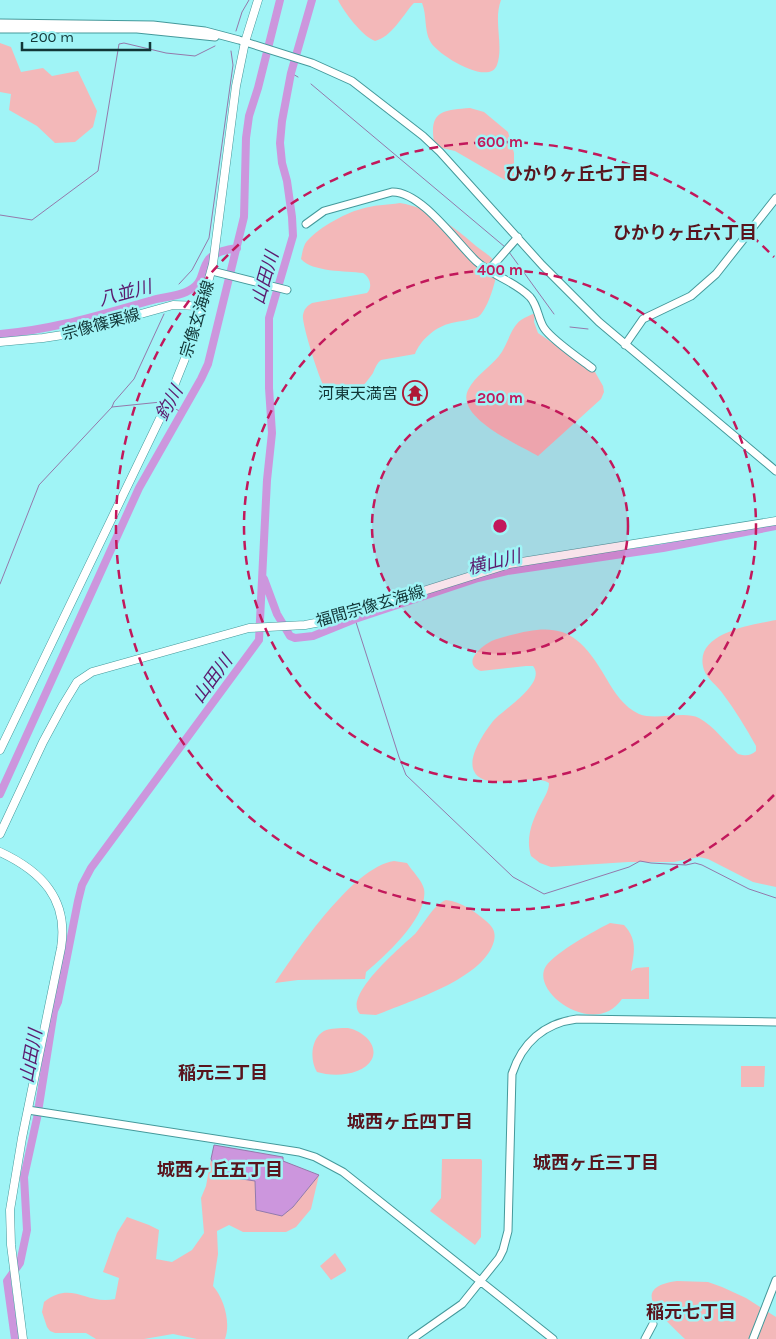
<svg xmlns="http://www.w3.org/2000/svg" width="776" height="1339" font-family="Karla,'Noto Sans JP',sans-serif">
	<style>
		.green { fill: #f3b8b9 }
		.water { fill: #cc96dd; stroke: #9479ab }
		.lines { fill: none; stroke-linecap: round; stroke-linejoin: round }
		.stream { stroke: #9479ab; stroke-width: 1 }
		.river { stroke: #cc96dd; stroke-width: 8 }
		.secondary-casing { stroke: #44999b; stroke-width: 9 }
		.primary-casing { stroke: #44999b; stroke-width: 9 }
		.secondary { stroke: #fff; stroke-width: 7 }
		.primary { stroke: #fff; stroke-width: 8 }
		.ring { fill: none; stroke: #c2185b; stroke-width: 2.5; stroke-dasharray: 9 6 }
		.labels { text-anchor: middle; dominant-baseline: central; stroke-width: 5; stroke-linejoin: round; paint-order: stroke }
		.street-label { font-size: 16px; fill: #123637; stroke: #a0f4f6 }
		.poi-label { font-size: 16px; fill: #123637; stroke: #a0f4f6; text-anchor: end }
		.neighbourhood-label { font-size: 18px; font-weight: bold; fill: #59141d; stroke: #a0f4f6 }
		.water-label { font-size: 18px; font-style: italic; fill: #5b1a6e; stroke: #a0f4f6 }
		.centre { fill: #c2185b; stroke: #a0f4f6; stroke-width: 2.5 }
		.ring-label { font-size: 15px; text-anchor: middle; font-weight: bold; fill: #c2185b; stroke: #a0f4f6; stroke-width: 5; stroke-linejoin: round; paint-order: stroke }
	</style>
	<rect width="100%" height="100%" fill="#a0f4f6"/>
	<path class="green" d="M338 0H501C493 21 504 45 497 65 489 87 436 54 430 41 424 30 427 15 422 3H414L412 5C402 17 391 37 375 41 362 36 344 12 338 0Z
		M0 43 11 47 21 72 43 68 52 76 78 71 97 111 93 127 75 142 55 143 37 126 9 110 11 94 0 92Z
		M470 108 484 112 508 132 514 153V176L512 180H505L455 151 442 148 434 142C429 111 443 110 470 108Z
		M400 203C430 208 453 226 476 246 482 251 493 257 496 264 500 273 487 312 478 317 468 321 457 321 448 324 434 328 420 341 415 354L381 360C377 363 375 368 373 373 366 383 354 399 340 399 335 399 330 396 327 392 321 386 301 322 303 315 304 309 307 306 312 303L367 293C373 287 370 277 363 273 346 271 312 272 301 259 302 254 303 248 305 244 314 230 345 213 361 209 373 205 387 205 400 203Z
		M535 313 534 322 538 333 595 372 603 386 604 392 601 399 538 456C520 445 455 418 468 390 475 376 490 367 499 356 508 345 510 328 521 320 525 317 531 315 535 313Z
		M776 620V887L753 882 708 859 699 857 674 862H628L551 867 540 863 531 856C525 837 533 819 542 802 545 796 549 790 549 783 532 772 484 793 474 771 467 757 485 731 494 720 504 709 547 683 533 666H526L481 671C459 663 485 642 497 639 554 622 575 624 606 678 614 692 624 707 639 714 656 721 684 710 699 718 714 726 726 743 738 754 746 756 750 756 756 751V746C746 728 735 710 723 694 718 686 707 679 704 670 692 633 752 625 776 620Z
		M394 861 407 863C412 871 422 880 424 889 429 916 385 956 366 972L365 979 298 980 275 983C298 949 353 867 394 861Z
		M446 900C462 902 474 911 486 921 493 927 496 932 494 941 485 977 416 999 384 1012L376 1015 360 1014C342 996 402 946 415 934 424 924 433 905 446 900Z
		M610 923 624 925C638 940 634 953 631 971L636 968 649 967V999H622C595 1039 529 992 546 966 556 952 594 931 610 923Z
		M348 1028C360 1030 379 1043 372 1059 363 1076 333 1077 317 1072 310 1061 310 1039 324 1031 330 1028 341 1028 348 1028Z
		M741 1066H765L764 1087H741Z
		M211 1159 215 1167 216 1175 255 1181 256 1210 282 1216 293 1207 319 1175 311 1209 296 1227 286 1232H243L229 1225 217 1231 218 1254 213 1286C224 1298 231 1323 225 1339H197L173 1334 144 1339H96L86 1333H55L50 1331 47 1327 42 1312 44 1302C72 1280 85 1305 115 1299L119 1278 103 1272 117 1233 127 1217 149 1225 159 1230 156 1259 172 1262 192 1250 204 1233 201 1198 206 1186Z
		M442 1159H481L482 1161 481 1237 475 1245 430 1211 441 1198Z
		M335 1253 346 1269V1271L331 1280 320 1266Z
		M677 1281 708 1282 722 1287 746 1298 776 1317V1339H685C666 1320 625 1288 677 1281Z"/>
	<path class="water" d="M214 1145 283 1157V1161L319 1175 293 1207 282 1216 256 1210 255 1181 216 1175 215 1167 211 1159Z"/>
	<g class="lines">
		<path class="stream" d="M236 31 242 12 249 0
			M291 73 298 77
			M311 84 505 247
			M0 215 32 220 98 171 119 44 124 43 166 53 195 56 215 46
			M509 252 554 314
			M179 284 192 270 209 238 233 65 231 51
			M570 327 588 329
			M112 407 161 402
			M171 407 182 412
			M0 584 39 485 112 407 114 402 134 379 164 314
			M355 619 399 757 406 775 513 877 544 894 629 867 640 861 651 863 686 865 695 863 702 865 749 889 776 898"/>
		<path class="river" d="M0 334C52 330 99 315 149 301 161 297 175 297 186 292 206 283 199 272 209 259 216 251 227 250 237 248
			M264 579 277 614 290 636 295 638 313 636 355 619 478 578 507 571 663 548 776 526
			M0 794 139 488 201 379 208 364 244 217 246 138 249 116 258 88 280 0
			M15 1339 7 1281 20 1263 27 1230 24 1177 37 1118 54 1011 58 1002 78 901 82 885 91 868 259 640 267 480 272 433 269 388V318L293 236 292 217 287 181 282 163 280 143 282 121 291 73 312 0"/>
		<defs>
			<path id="secondary" d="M0 23 153 25 205 31 239 40 312 63 352 81 423 136 440 152 542 265 599 322 776 471
				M0 29H137L215 37
				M306 224 324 211 392 192C421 191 456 242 476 261 492 276 515 281 530 297 538 306 538 319 544 328 552 340 580 359 592 368
				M212 271 287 290
				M488 271 518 237
				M625 345 643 319 691 296 716 274 776 198
				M28 1110 299 1152 315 1157 343 1172 553 1339
				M412 1339 462 1304 499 1258 503 1250 508 1231 512 1074C522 1043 544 1023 577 1019L776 1022
				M645 1339 653 1324
				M753 1339 776 1280"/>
			<path id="primary" d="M0 342 43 338 69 334 173 305 201 306
				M0 750 166 406 192 341 213 264 236 86 245 42 258 0
				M0 834 43 742 63 705 77 682 92 672 249 628 305 625 331 620 509 564 776 521
				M0 852C41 871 69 899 61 948L22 1138 10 1210 11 1245 23 1339"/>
		</defs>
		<use href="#secondary" class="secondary-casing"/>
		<use href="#primary" class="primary-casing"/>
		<use href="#secondary" class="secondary"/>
		<use href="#primary" class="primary"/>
	</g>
	<circle cx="500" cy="526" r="128" fill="#c2185b" fill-opacity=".12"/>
	<g class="ring">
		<circle cx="500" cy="526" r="128"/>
		<circle cx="500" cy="526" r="256"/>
		<path d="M774 795A384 384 0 1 1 774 257"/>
	</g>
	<defs>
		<symbol id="temple-ring" viewBox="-11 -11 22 22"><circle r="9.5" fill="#a0f4f6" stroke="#ae1a37" stroke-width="1.5"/><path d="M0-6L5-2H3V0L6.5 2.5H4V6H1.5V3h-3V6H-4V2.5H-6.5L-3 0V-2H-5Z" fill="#ae1a37"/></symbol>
	</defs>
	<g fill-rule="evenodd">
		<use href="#temple-ring" x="401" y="379" width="28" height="28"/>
	</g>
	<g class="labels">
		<g class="street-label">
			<text transform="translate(197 319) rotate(-73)">宗像玄海線</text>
			<text transform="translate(101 324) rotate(-15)">宗像篠栗線</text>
			<text transform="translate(370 606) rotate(-16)">福間宗像玄海線</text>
		</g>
		<g class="poi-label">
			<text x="398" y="393">河東天満宮</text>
		</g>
		<g class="neighbourhood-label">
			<text x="577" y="174">ひかりヶ丘七丁目</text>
			<text x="685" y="233">ひかりヶ丘六丁目</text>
			<text x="223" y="1073">稲元三丁目</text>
			<text x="410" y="1122">城西ヶ丘四丁目</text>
			<text x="596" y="1163">城西ヶ丘三丁目</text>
			<text x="220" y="1170">城西ヶ丘五丁目</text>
			<text x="691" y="1312">稲元七丁目</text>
		</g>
		<g class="water-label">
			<text transform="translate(265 278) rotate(-74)">山田川</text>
			<text transform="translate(125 293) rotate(-15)">八並川</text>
			<text transform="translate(169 403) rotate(-61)">釣川</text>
			<text transform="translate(494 562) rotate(-14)">横山川</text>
			<text transform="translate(212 679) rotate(-54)">山田川</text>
			<text transform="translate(31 1056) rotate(-80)">山田川</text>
		</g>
	</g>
	<circle cx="500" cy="526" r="8" class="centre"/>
	<g class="ring-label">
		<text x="500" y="147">600 m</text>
		<text x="500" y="275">400 m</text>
		<text x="500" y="403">200 m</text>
	</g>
	<path d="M22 42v8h128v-8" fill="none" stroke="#123637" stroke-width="2.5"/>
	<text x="30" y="42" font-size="15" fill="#123637" stroke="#a0f4f6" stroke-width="4" paint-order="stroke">200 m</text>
</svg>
